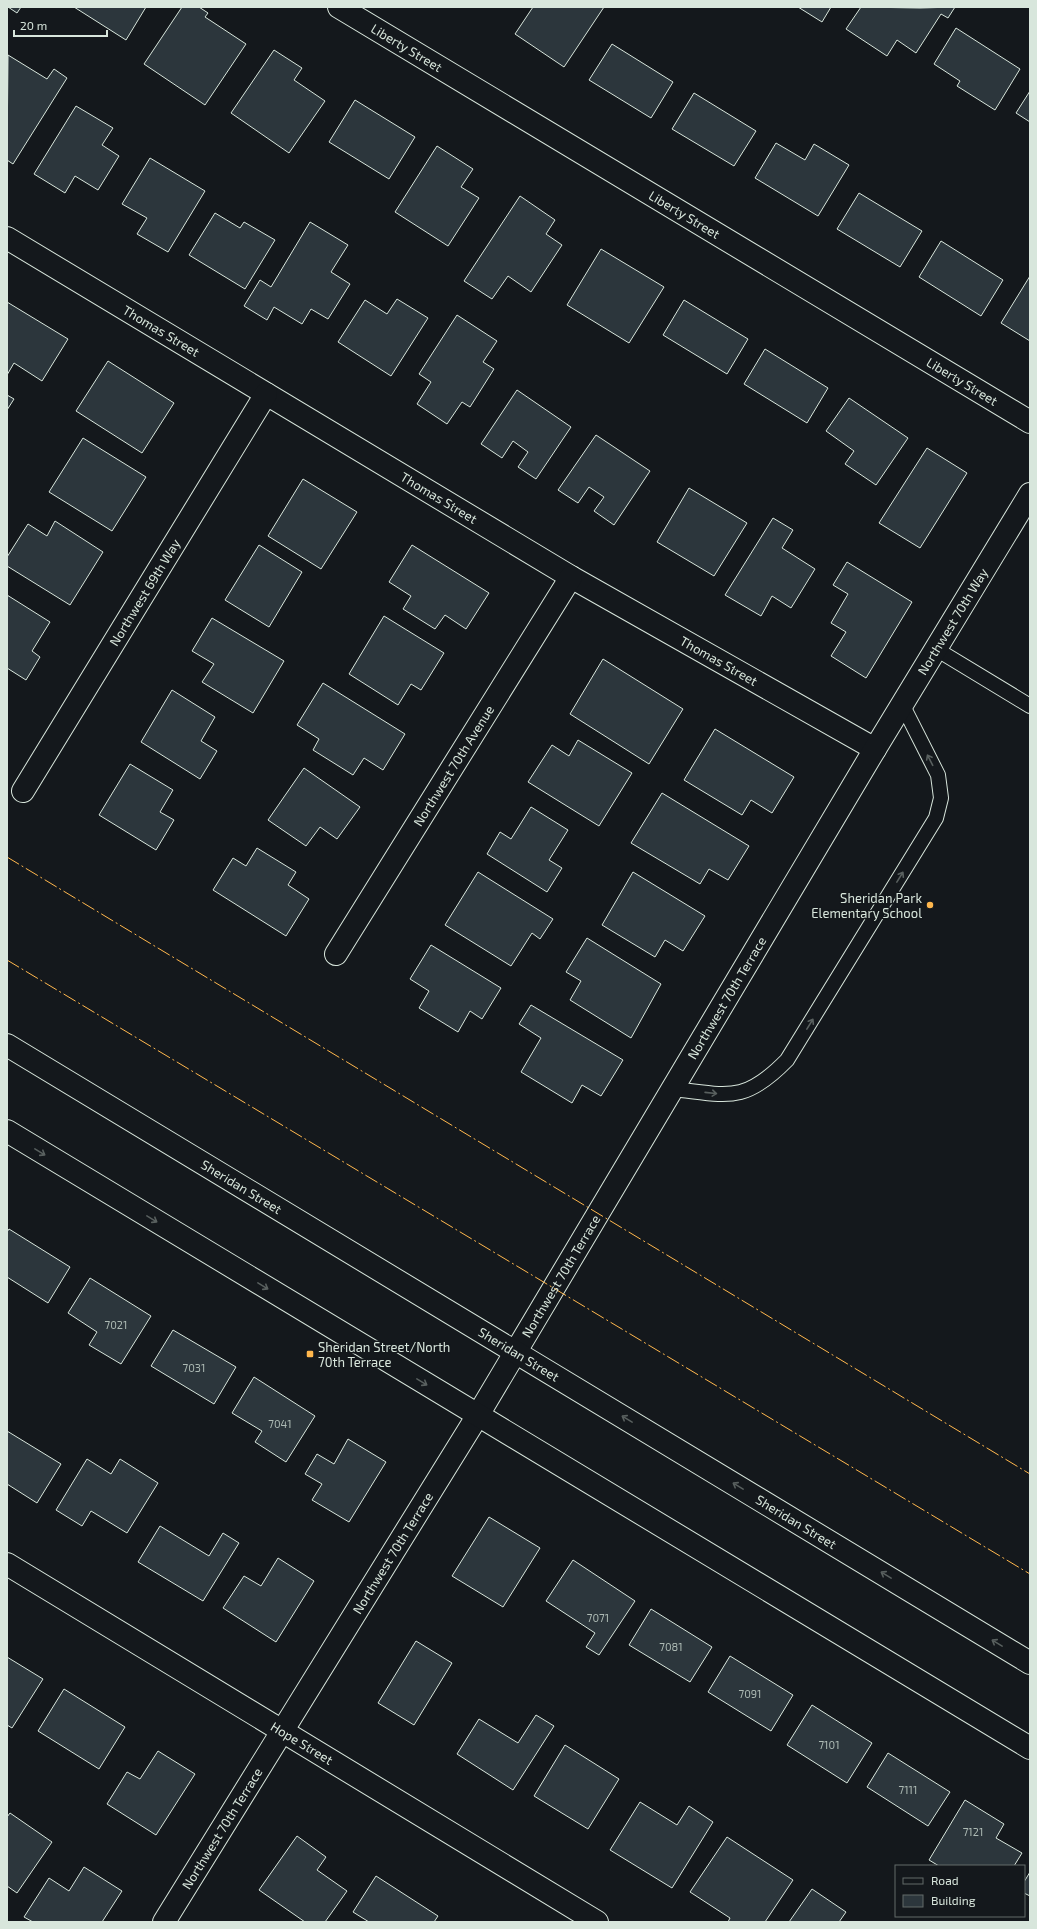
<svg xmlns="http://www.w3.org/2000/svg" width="1037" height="1929" font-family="'Exo 2',sans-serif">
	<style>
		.building { fill: #2c363c; stroke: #d8e6dc }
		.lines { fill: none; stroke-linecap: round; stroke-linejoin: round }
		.service-casing { stroke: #d8e6dc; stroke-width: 16 }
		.minor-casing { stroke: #d8e6dc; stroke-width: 24 }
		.primary-casing { stroke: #d8e6dc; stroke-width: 24 }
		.service { stroke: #14181c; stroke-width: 14 }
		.minor { stroke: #14181c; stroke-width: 22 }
		.primary { stroke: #14181c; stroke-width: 22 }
		.power { stroke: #ffb74d; stroke-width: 1; stroke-dasharray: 14 3 2 3; stroke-linecap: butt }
		.oneway { stroke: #59605f }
		.poi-dot { fill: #ffb74d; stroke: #14181c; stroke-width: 1.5 }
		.labels { text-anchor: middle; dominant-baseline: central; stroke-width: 3; stroke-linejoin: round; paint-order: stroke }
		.number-label { font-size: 11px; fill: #adbab4 }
		.street-label { font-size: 13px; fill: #d8e6dc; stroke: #14181c }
		.poi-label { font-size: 13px; fill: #d8e6dc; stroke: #14181c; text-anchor: end }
	</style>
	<rect width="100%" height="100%" fill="#14181c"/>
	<path class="building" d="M8 7H21L17 13Z
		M74 7H146L126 40Z
		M182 7H199L208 13 205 17 246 44 205 105 144 64Z
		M533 7H604L564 67 515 34Z
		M798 7H831L822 22Z
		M861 7 920 8 955 7 948 18 941 14 916 53 897 40 887 56 846 29Z
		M956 28 1020 69 995 110 957 86 960 81 934 64Z
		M612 44 673 82 651 118 589 80Z
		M274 50 302 68 294 80 325 101 289 153 231 113Z
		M8 55 47 79 54 69 67 78 13 164 7 160Z
		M1030 91V122L1016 113Z
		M694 93 756 131 734 166 672 129Z
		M355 100 415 137 389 179 329 142Z
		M76 106 113 128 102 145 119 156 98 190 75 176 65 193 34 174Z
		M776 143 805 160 814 144 849 165 818 216 755 178Z
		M437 146 473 169 461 187 479 198 448 246 395 212Z
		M150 158 205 191 168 252 137 234 147 218 122 204Z
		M859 193 922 231 900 267 837 229Z
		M520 196 555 220 546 234 562 245 531 292 508 276 492 299 464 281Z
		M215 213 240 228 244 222 275 240 245 289 189 255Z
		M310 222 348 245 331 272 350 284 328 319 311 309 302 324 274 307 267 320 244 306 260 280 271 287Z
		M941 241 1003 280 981 316 919 277Z
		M601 249 664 287 629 343 567 305Z
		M1030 276V341L1001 323Z
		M397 299 428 318 391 376 338 342 365 300 387 314Z
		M684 300 748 339 727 374 663 335Z
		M7 302 68 339 42 381 14 363 7 375Z
		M457 315 497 341 483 362 494 369 470 407 462 402 447 424 417 404 431 382 419 374Z
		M765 349 828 388 807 423 744 384Z
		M108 361 174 403 142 453 76 411Z
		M517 390 571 427 536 479 518 467 528 452 513 441 502 458 481 444Z
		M7 395 14 399 7 410Z
		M849 398 908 438 876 485 845 464 854 451 826 431Z
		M596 435 650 471 614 525 594 511 604 497 589 487 578 503 558 490Z
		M83 438 146 477 112 531 49 492Z
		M927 448 967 473 920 548 879 523Z
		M303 479 357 512 321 569 268 536Z
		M689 488 747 523 714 576 657 542Z
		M773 518 793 530 782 548 815 569 791 608 772 596 761 616 725 595Z
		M55 521 103 552 70 605 7 566V557L28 524 47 536Z
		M259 545 302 572 269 627 225 600Z
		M412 545 489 593 466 629 445 615 435 629 403 609 411 596 389 582Z
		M847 562 912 602 866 678 831 656 846 632 831 623 848 594 833 585Z
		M7 595 50 622 32 651 40 657 26 680 7 668Z
		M384 616 444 653 421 690 411 684 398 705 349 674Z
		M212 618 284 661 253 713 202 682 214 664 192 651Z
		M603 659 683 709 649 764 570 714Z
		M323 683 405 734 383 770 364 758 353 775 313 750 319 739 297 725Z
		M172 690 215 717 201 741 217 751 200 779 141 742Z
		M715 729 794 777 772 813 751 800 742 815 684 780Z
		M578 740 632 773 599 826 528 782 552 745 569 756Z
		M130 764 173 790 160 812 174 820 156 850 99 815Z
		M304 768 360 807 337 839 320 827 306 846 268 820Z
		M662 793 749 846 728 880 709 869 700 884 631 843Z
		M531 807 568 830 549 860 562 868 547 892 487 854 500 832 511 839Z
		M257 848 296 872 288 885 309 899 286 936 213 890 233 858 246 866Z
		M478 872 553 919 540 939 532 933 511 966 445 925Z
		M633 872 705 916 683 951 665 940 655 957 602 925Z
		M587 938 661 984 631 1038 570 1000 581 981 566 972Z
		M431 945 501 988 482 1019 470 1011 458 1032 419 1008 429 991 410 979Z
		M531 1005 623 1060 601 1096 582 1085 572 1103 521 1072 541 1038 519 1024Z
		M9 1229 70 1267 48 1303 7 1277V1232Z
		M90 1278 151 1316 121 1364 89 1345 97 1332 68 1313Z
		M173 1330 236 1367 214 1404 151 1366Z
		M254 1377 315 1416 286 1462 255 1442 262 1431 232 1413Z
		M7 1431 61 1464 37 1503 7 1484Z
		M348 1439 386 1462 349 1522 312 1500 322 1484 305 1474 317 1454 334 1464Z
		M87 1459 111 1474 120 1459 158 1483 127 1533 91 1511 82 1526 56 1510Z
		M489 1517 540 1548 503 1607 452 1576Z
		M160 1526 209 1556 223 1533 239 1543 203 1601 138 1562Z
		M278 1558 314 1581 276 1642 223 1608 244 1576 261 1586Z
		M573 1560 635 1601 599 1655 586 1647 595 1633 546 1601Z
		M651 1609 712 1647 690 1682 629 1645Z
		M416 1641 452 1663 414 1725 378 1703Z
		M730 1656 793 1695 771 1731 708 1692Z
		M7 1657 43 1679 12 1728 7 1725Z
		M64 1689 125 1727 99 1769 38 1731Z
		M812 1705 872 1743 847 1783 787 1745Z
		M536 1715 554 1726 513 1790 457 1754 479 1719 518 1743Z
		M565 1745 619 1779 588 1829 534 1796Z
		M158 1751 195 1774 156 1835 107 1804 127 1772 140 1779Z
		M888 1753 950 1792 928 1826 867 1787Z
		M965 1800 1004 1824 996 1838 1022 1853 1014 1866H939L929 1860Z
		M640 1802 677 1825 689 1806 713 1822 672 1888 610 1850Z
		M10 1813 52 1842 17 1893 7 1886V1817Z
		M297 1836 326 1857 317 1870 347 1891 325 1922H305L259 1890Z
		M727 1837 793 1880 765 1922H728L730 1918 690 1892Z
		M84 1867 122 1891 102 1922H33L24 1917 49 1878 69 1891Z
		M1030 1872V1896L1024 1893V1882Z
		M376 1876 438 1916 434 1922H369L353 1912Z
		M812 1889 846 1912 839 1922H789Z"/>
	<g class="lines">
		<defs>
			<path id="service" d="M936 649 1030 706
				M673 1089C728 1095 744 1104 787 1060L936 818 941 798 938 775 902 704"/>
			<g id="minor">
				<path id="s1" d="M339 7 1030 422"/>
				<path id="s2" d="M7 238 571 577 875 749"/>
				<path id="s3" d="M23 791 266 394"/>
				<path id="s4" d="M336 954 571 577"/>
				<path id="s5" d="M7 1564 597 1922"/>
				<path id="s6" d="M164 1922 478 1415 875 749 1030 494"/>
			</g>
			<g id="primary">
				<path id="s7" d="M7 1045 1030 1663"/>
				<path d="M7 1131 1030 1748"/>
			</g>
		</defs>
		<use href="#service" class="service-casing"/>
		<use href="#minor" class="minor-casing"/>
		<use href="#primary" class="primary-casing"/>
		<use href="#service" class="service"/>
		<use href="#minor" class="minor"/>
		<use href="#primary" class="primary"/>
		<path class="power" d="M7 857 1030 1474
			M7 960 1030 1574"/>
	</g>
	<defs><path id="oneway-shaft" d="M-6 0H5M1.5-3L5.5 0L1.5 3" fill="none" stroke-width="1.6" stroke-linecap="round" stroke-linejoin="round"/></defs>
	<g class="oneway">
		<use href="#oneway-shaft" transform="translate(930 760) rotate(-117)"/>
		<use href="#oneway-shaft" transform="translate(900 877) rotate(-58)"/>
		<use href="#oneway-shaft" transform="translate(810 1024) rotate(-58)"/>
		<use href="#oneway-shaft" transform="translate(711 1093) rotate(6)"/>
		<use href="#oneway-shaft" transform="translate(40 1152) rotate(31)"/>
		<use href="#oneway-shaft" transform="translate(152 1219) rotate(31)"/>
		<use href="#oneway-shaft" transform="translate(263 1286) rotate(31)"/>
		<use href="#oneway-shaft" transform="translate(422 1382) rotate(31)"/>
		<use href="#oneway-shaft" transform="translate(627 1419) rotate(-149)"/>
		<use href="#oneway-shaft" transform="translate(738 1486) rotate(-149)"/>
		<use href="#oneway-shaft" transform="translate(886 1575) rotate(-149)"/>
		<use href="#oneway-shaft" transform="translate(997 1643) rotate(-149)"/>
	</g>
	<g class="poi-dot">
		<circle cx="930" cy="905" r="4"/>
		<rect x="306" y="1350" width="8" height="8" rx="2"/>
	</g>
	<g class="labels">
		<g class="number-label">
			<text x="116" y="1324">7021</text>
			<text x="194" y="1367">7031</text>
			<text x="280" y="1423">7041</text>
			<text x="598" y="1617">7071</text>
			<text x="671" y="1646">7081</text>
			<text x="750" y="1693">7091</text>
			<text x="829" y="1744">7101</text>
			<text x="908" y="1789">7111</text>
			<text x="973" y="1831">7121</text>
		</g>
		<g class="street-label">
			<text stroke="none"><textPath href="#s1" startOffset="79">Liberty Street</textPath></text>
			<text stroke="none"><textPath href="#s1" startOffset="403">Liberty Street</textPath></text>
			<text stroke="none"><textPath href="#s2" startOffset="180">Thomas Street</textPath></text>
			<text stroke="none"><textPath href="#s1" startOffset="727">Liberty Street</textPath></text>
			<text stroke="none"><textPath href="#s2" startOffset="504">Thomas Street</textPath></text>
			<text stroke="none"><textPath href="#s3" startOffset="233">Northwest 69th Way</textPath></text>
			<text stroke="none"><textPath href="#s6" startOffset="1521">Northwest 70th Way</textPath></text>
			<text stroke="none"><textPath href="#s2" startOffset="828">Thomas Street</textPath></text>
			<text stroke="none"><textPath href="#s4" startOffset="222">Northwest 70th Avenue</textPath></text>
			<text stroke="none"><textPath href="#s6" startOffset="1082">Northwest 70th Terrace</textPath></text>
			<text stroke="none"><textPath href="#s7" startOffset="274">Sheridan Street</textPath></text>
			<text stroke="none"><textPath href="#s6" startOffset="758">Northwest 70th Terrace</textPath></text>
			<text stroke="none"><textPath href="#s7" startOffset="598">Sheridan Street</textPath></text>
			<text stroke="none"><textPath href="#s7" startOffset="922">Sheridan Street</textPath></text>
			<text stroke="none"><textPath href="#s6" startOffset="434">Northwest 70th Terrace</textPath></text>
			<text stroke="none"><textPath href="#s5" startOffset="345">Hope Street</textPath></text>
			<text stroke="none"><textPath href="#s6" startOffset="110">Northwest 70th Terrace</textPath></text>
		</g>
		<g class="poi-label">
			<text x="922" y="898">Sheridan Park<tspan x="922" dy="15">Elementary School</tspan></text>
			<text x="318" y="1347" text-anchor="start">Sheridan Street/North<tspan x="318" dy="15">70th Terrace</tspan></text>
		</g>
	</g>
	<rect width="1037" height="1929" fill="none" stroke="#d8e6dc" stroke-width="16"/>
	<rect x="895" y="1865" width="130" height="52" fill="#14181c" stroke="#626a69"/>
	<rect x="903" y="1878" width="20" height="6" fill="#14181c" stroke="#626a69"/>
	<text x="931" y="1885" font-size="12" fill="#d8e6dc">Road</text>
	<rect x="903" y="1895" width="20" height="12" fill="#2c363c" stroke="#626a69"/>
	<text x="931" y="1905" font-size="12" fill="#d8e6dc">Building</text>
	<path d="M14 30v6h93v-6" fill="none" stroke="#d8e6dc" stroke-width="2"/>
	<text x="20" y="30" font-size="12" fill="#d8e6dc" stroke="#14181c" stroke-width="3" paint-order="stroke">20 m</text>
</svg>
